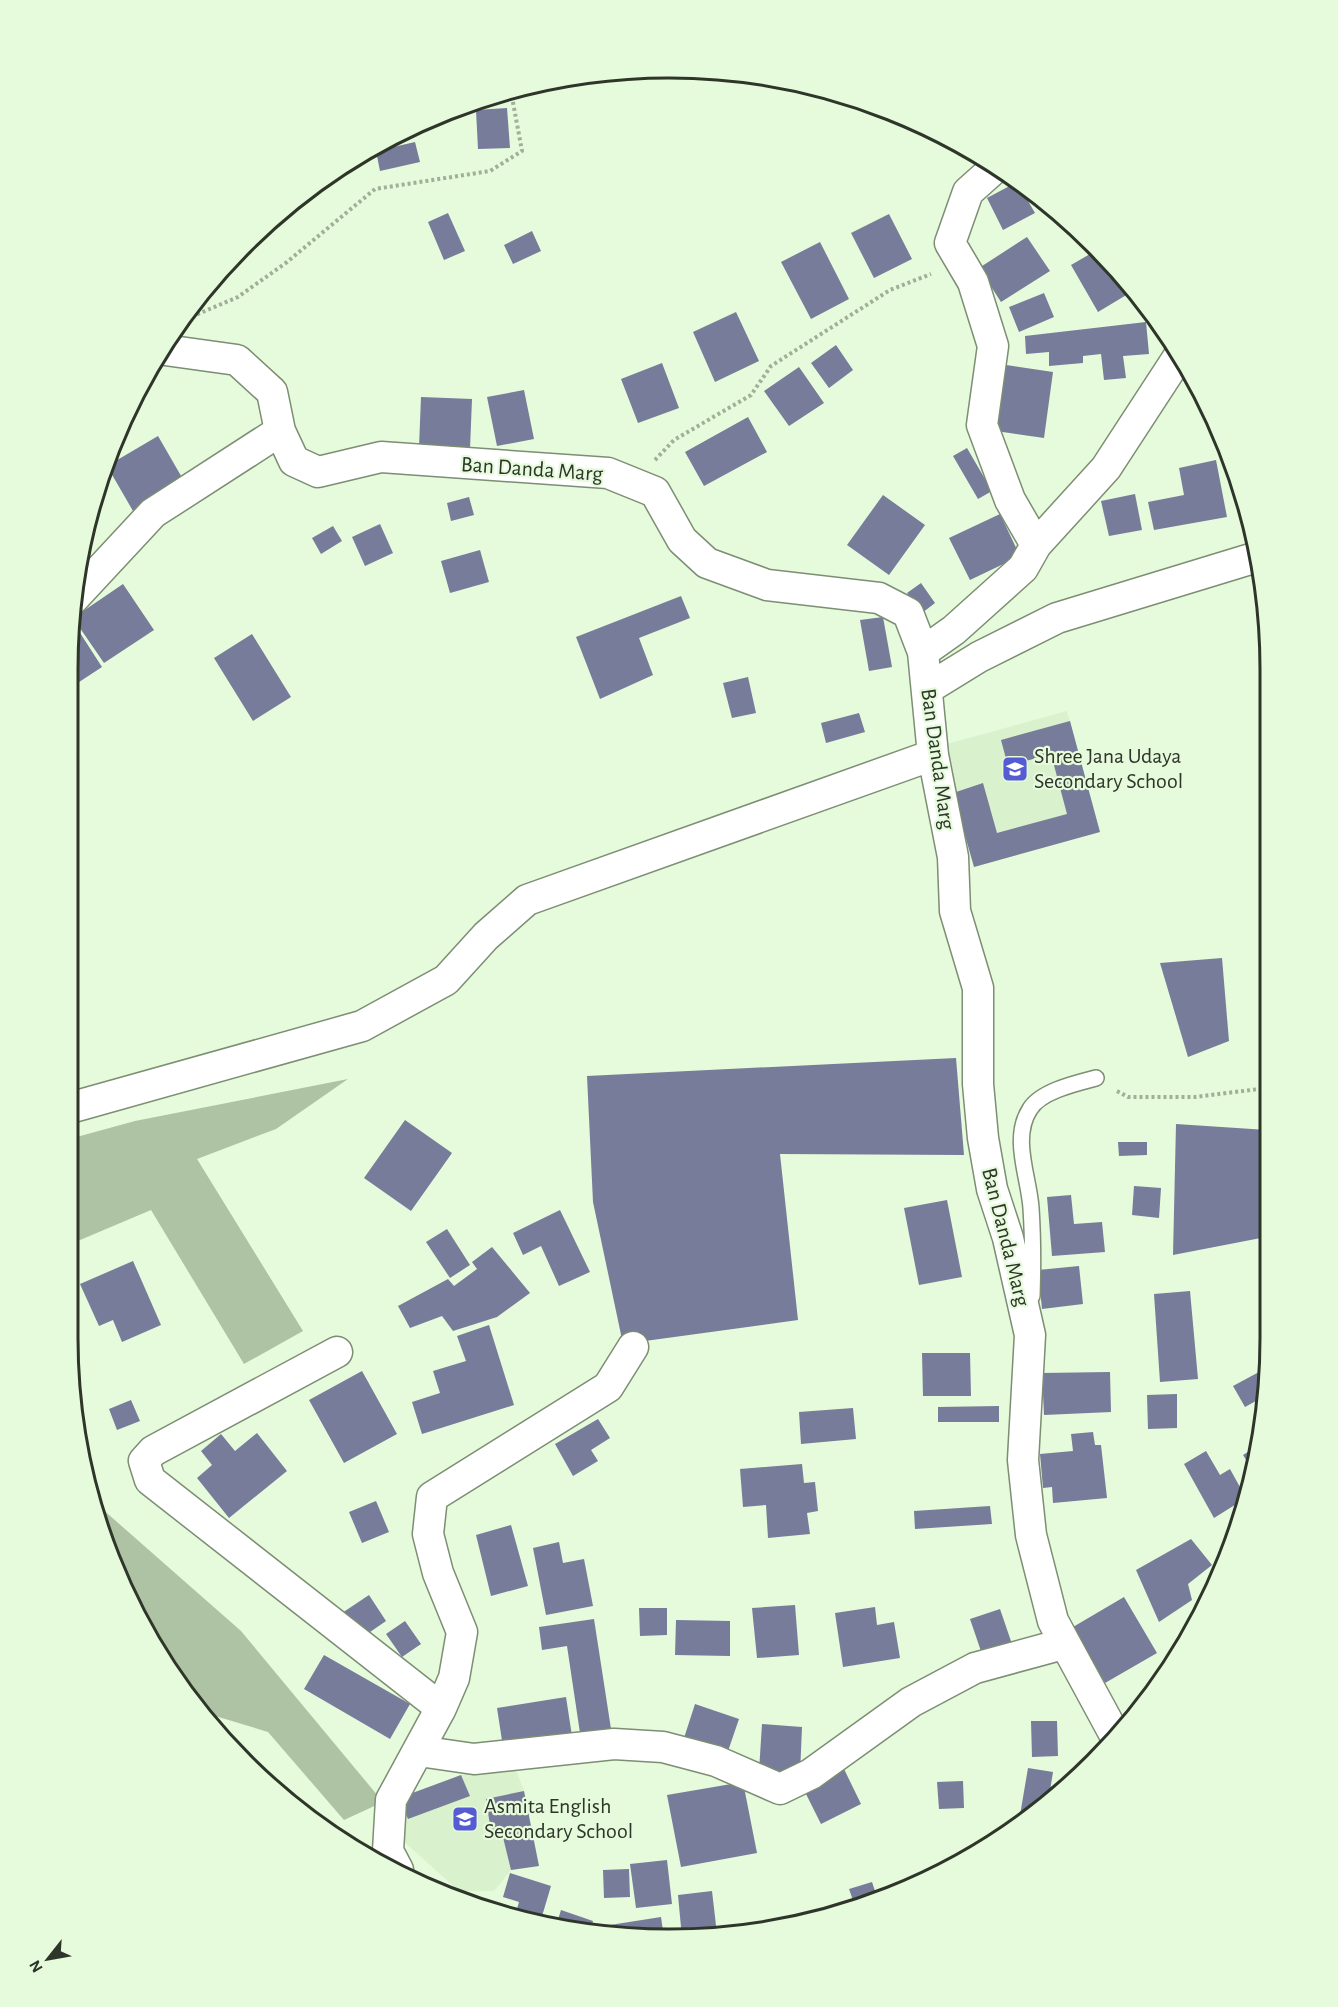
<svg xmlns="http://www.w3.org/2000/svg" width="1338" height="2007" font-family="'Alegreya Sans',sans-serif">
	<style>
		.built { fill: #d9f1cd }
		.forest { fill: #aec3a3 }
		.building { fill: #767c99 }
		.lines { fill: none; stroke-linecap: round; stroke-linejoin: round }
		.lane-casing { stroke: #7c8e73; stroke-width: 18 }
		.street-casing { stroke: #7c8e73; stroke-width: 33 }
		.path { stroke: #a0af98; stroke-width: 4; stroke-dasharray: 3 3; stroke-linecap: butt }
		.lane { stroke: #fff; stroke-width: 15 }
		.street { stroke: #fff; stroke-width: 30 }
		.labels { text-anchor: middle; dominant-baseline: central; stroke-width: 4.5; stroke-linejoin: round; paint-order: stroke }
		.street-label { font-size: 22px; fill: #2e362a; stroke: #e6fadc }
		.poi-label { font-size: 22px; fill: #2e362a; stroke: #e6fadc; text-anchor: start }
		.rim { fill: none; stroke: #2e362a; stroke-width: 3 }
	</style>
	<rect width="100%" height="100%" fill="#e6fadc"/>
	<path class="built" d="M1067 711 1100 832 974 867 940 746Z
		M515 1767 524 1791 539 1866 511 1870 494 1891H459L402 1840 399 1798 461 1775Z"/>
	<path class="forest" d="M348 1079 276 1129 197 1159 303 1331 244 1364 151 1210 73 1243V1138L135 1121Z
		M92 1500 241 1631 383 1802 344 1820 268 1732 202 1712 169 1672 99 1531Z"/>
	<path class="building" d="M507 108 510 148 478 149 476 110Z
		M415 142 420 162 380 171 376 151Z
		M1017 182 1035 213 1003 230 987 198Z
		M287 207 291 211 270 230 267 226Z
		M448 213 465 251 444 260 428 222Z
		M889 214 912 259 874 278 851 233Z
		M532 231 541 251 513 264 504 245Z
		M1027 237 1050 271 1001 302 979 268Z
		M820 242 849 299 811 319 781 262Z
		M1097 250 1126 282 1122 284 1128 294 1098 312 1071 265Z
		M1044 293 1054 317 1019 332 1009 307Z
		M736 312 759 361 715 382 693 332Z
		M1146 322 1149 354 1123 356 1126 378 1104 380 1101 354 1083 356V363L1049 366V352L1026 354 1025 336Z
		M836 345 853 370 829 388 811 363Z
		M662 363 679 408 638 423 621 379Z
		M1006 365 1053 372 1044 438 996 431Z
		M799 367 824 403 789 426 764 391Z
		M524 390 534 439 497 446 487 397Z
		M421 397 472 399 470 449 419 447Z
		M748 417 767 452 704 486 685 452Z
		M158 436 184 481 133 511 107 466Z
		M967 448 992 491 978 499 953 456Z
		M1216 460 1227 517 1154 530 1148 502 1184 495 1179 468Z
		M1135 494 1142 530 1109 536 1101 501Z
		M883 495 925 525 889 575 847 545Z
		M469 497 474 515 451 521 447 503Z
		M1000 514 1020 556 970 580 949 538Z
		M380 524 393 553 365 566 352 537Z
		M333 526 342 541 321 554 312 538Z
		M480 550 489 582 450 593 441 561Z
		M921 583 935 603 922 613 907 593Z
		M123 584 154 630 104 663 73 618Z
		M681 596 690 618 639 638 653 675 600 699 576 637Z
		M883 617 892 667 869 671 860 620Z
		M73 622 102 667 73 686Z
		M252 634 291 697 253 721 214 658Z
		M748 677 756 713 732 718 723 683Z
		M859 713 865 732 826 743 821 723Z
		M1070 721 1100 832 974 867 953 793 983 783 997 833 1067 814 1051 754 1008 766 1001 740Z
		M1222 958 1229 1041 1188 1057 1160 963Z
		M956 1058 964 1155 780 1154 798 1320 623 1344 593 1202 587 1076Z
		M405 1120 452 1153 411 1211 364 1178Z
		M1176 1124 1267 1130 1266 1237 1173 1255Z
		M1118 1142H1147V1155L1119 1156Z
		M1134 1186 1161 1188 1159 1218 1132 1215Z
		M1071 1195 1074 1224 1102 1222 1105 1252 1052 1256 1047 1197Z
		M947 1200 962 1277 919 1285 904 1208Z
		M560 1210 590 1272 559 1286 541 1246 523 1255 513 1233Z
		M447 1229 470 1265 450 1278 426 1242Z
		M492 1247 530 1293 497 1317 453 1331 442 1316 410 1328 398 1306 448 1279 454 1286 477 1269 472 1262Z
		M133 1261 161 1325 122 1342 113 1320 99 1326 80 1284Z
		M1079 1266 1083 1304 1042 1309 1038 1270Z
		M1190 1291 1198 1379 1160 1382 1154 1294Z
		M489 1325 514 1405 422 1434 412 1402 440 1393 433 1371 466 1361 457 1336Z
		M922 1353H970L971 1396H923Z
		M362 1371 397 1434 344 1463 309 1400Z
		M1110 1372 1111 1412 1044 1415 1042 1373Z
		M1259 1372 1265 1383V1396L1245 1407 1233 1386Z
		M1177 1394V1428L1148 1429 1147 1395Z
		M131 1400 140 1421 117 1430 109 1409Z
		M999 1406V1422H938V1407Z
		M853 1408 856 1439 801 1444 799 1412Z
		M598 1419 610 1438 591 1450 598 1461 573 1476 555 1444Z
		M1093 1432 1095 1445H1101L1107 1498 1053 1503 1052 1487 1043 1488 1040 1454 1073 1451 1071 1434Z
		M257 1433 287 1471 229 1518 197 1478 212 1465 201 1451 221 1434 235 1451Z
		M1259 1445 1253 1471 1243 1455Z
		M1206 1451 1220 1475 1230 1469 1246 1498 1214 1518 1184 1464Z
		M802 1464 804 1483 815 1482 818 1511 807 1513 810 1534 768 1538 766 1505 743 1507 740 1469Z
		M376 1501 389 1532 362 1543 349 1512Z
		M990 1506 992 1524 915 1529 914 1511Z
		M511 1525 528 1586 491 1596 476 1535Z
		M1191 1539 1212 1565 1188 1584 1192 1600 1159 1622 1136 1570Z
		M559 1542 563 1563 584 1559 593 1606 546 1615 533 1548Z
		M369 1595 386 1621 357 1641 339 1615Z
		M1124 1597 1157 1653 1105 1683 1073 1627Z
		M795 1605 799 1655 757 1658 752 1608Z
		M875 1607 877 1625 894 1622 900 1658 843 1667 835 1613Z
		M639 1608H667V1635L640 1636Z
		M1000 1609 1013 1647 983 1657 970 1619Z
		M594 1619 611 1729 580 1733 567 1646 542 1650 539 1627Z
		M676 1620 730 1621V1656L675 1655Z
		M405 1621 421 1644 402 1657 386 1634Z
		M324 1655 410 1704 390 1739 304 1689Z
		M566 1697 572 1736 503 1747 497 1708Z
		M695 1704 739 1719 727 1754 684 1738Z
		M1031 1721H1057L1058 1756 1032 1757Z
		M762 1724 802 1727 800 1774 759 1771Z
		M1028 1768 1053 1772 1048 1803 1029 1816 1020 1815Z
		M844 1769 861 1804 821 1824 803 1788Z
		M461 1775 470 1796 408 1819 399 1798Z
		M963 1781 964 1808 939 1809 937 1782Z
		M743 1782 757 1853 681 1867 667 1795Z
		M524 1791 539 1866 511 1870 501 1829 491 1832 486 1799Z
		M667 1860 672 1904 636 1908 630 1864Z
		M629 1869 630 1897 604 1898 603 1870Z
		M510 1873 551 1886 540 1923 514 1919 519 1902 503 1897Z
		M872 1882 877 1897 855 1906 849 1889Z
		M712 1891 717 1934 682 1938 678 1895Z
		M561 1910 593 1921 590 1932 556 1926Z
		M661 1917 664 1938 612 1935 610 1925Z"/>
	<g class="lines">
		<defs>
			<path id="lane" d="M1032 1296C1033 1267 1033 1238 1031 1208 1029 1177 1011 1138 1030 1109 1041 1091 1077 1083 1096 1078"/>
			<path id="street" d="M996 167 968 192 950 243 973 282 993 346 982 425 1010 500 1036 545
				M165 350 237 360 272 392 280 431 294 461 318 472 381 457 608 473 655 492 682 540 707 563 767 585 879 598 908 613 923 652 933 755 953 857 955 911 978 988V1084L983 1138 992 1189 1008 1238 1030 1335 1023 1460 1031 1535 1053 1621 1117 1739
				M73 599 153 513 280 431
				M923 652 954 630 1023 568 1036 545 1106 468 1179 356
				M927 689 979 657 1057 618 1257 557
				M73 1107 362 1026 446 980 486 936 527 900 933 755
				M337 1352 153 1451 144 1461 150 1480 441 1708 391 1800 388 1851 398 1870
				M441 1708 454 1678 462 1632 438 1573 428 1534 432 1497 608 1387 633 1347
				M419 1751 474 1759 614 1744 663 1747 716 1761 780 1789 811 1774 911 1702 975 1668 1063 1644"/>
		</defs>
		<use href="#lane" class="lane-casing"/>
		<use href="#street" class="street-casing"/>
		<path class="path" d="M186 319 238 297 287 262 375 189 490 171 522 151 512 97 515 88
			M655 460 674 440 751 395 771 366 890 290 931 274
			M1117 1091 1128 1097H1195L1267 1088"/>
		<use href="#lane" class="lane"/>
		<use href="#street" class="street"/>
	</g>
	<defs>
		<symbol id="school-square" viewBox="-11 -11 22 22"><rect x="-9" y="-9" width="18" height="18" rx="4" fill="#555cd3" stroke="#e6fadc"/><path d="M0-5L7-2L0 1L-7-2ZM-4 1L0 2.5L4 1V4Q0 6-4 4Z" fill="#fff"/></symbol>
	</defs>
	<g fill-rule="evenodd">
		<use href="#school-square" x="1000" y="754" width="30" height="30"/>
		<use href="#school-square" x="450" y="1804" width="30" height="30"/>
	</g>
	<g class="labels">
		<g class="street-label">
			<text transform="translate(532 469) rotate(4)">Ban Danda Marg</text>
			<text transform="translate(938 759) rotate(82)">Ban Danda Marg</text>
			<text transform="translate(1006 1237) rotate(76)">Ban Danda Marg</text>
		</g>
		<g class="poi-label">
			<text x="1034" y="756">Shree Jana Udaya<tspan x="1034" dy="25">Secondary School</tspan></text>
			<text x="484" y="1806">Asmita English<tspan x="484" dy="25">Secondary School</tspan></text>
		</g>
	</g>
	<path d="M0 0H1338V2007H0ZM669 78H669A591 591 0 0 1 1260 669V1338A591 591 0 0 1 669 1929H669A591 591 0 0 1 78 1338V669A591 591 0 0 1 669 78Z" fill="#e6fadc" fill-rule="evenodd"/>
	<path class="rim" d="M669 78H669A591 591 0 0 1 1260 669V1338A591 591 0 0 1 669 1929H669A591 591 0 0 1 78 1338V669A591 591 0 0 1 669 78Z"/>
	<g transform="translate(48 1959) rotate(239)" stroke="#e6fadc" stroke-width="4.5" paint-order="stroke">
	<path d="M0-4.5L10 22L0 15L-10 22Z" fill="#2e362a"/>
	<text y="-9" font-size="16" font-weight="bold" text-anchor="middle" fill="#2e362a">N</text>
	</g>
</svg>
